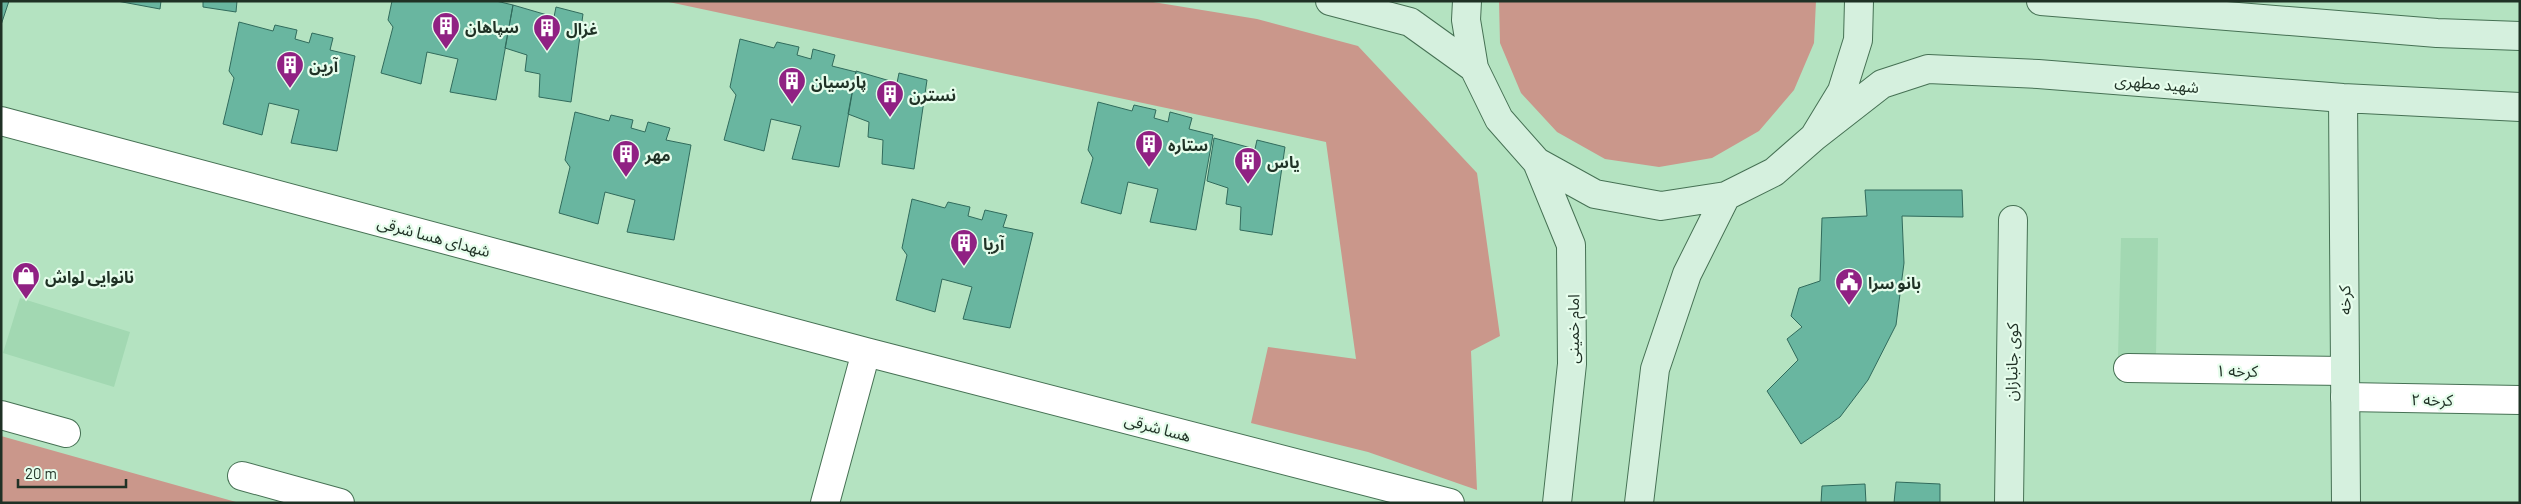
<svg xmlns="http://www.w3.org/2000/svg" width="2521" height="504" font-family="Barlow,'Noto Sans Arabic',sans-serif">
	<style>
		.built { fill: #a2d8b2 }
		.green { fill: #ca978b }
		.building { fill: #69b6a0; stroke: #316b5c }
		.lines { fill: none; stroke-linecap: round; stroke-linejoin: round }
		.street-casing { stroke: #467154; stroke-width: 30 }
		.secondary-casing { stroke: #467154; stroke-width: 30 }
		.street { stroke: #fff; stroke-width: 28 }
		.secondary { stroke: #d5f0de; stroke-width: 28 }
		.labels { text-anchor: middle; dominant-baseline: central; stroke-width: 4.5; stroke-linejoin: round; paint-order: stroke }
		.poi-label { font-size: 16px; font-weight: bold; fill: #1f3125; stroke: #e6fdec; text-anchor: start }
		.street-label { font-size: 16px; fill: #1f3125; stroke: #e6fdec }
	</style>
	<rect width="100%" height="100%" fill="#b4e3c1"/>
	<path class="built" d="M2121 238H2158L2156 357H2118Z
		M20 298 130 332 114 387 3 353Z"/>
	<path class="green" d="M664 1H1147L1257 19 1358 46 1477 173 1500 336 1471 351 1477 490 1368 452 1251 423 1268 347 1356 359 1326 142Z
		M1499 1H1816L1814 43 1794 90 1759 131 1712 158 1659 167 1605 159 1557 132 1521 93 1500 43Z
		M1 436 236 502 1 503Z"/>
	<path class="building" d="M1 1H9L1 25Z
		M117 1H161L160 9Z
		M203 1H237L236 12 203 7Z
		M392 1H496L513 5 496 100 450 92 458 59 427 52 421 84 381 73 393 27 388 20Z
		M513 5 554 17 556 7 583 14 571 102 539 97 540 74 525 71 527 55 505 48Z
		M239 22 273 31 275 25 297 30 295 39 309 43 312 33 333 38 330 50 355 56 337 151 291 143 299 110 269 103 262 135 223 124 234 78 229 71Z
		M740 39 774 48 777 42 799 47 797 55 811 59 813 49 835 55 832 66 856 72 839 167 792 159 801 126 771 119 764 151 724 140 736 95 730 87Z
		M856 71 897 83 899 73 927 80 914 169 882 164 883 140 868 137 869 122 848 114Z
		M1098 102 1132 111 1134 105 1156 110 1154 118 1168 122 1170 112 1192 118 1189 129 1213 135 1196 230 1150 222 1158 189 1128 182 1121 214 1081 203 1093 158 1088 150Z
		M575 112 609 121 611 115 633 120 631 128 645 132 648 122 670 128 666 140 691 145 674 240 627 232 635 200 605 192 598 224 559 213 570 167 565 160Z
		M1214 138 1255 149 1257 140 1285 147 1272 235 1240 230 1241 207 1226 204 1228 188 1207 181Z
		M1865 190H1962L1963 217 1902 216 1904 263 1896 325 1868 380 1840 417 1801 444 1767 391 1798 360 1787 339 1802 327 1791 316 1799 288 1820 281 1822 218 1867 216Z
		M912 199 945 208 948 202 970 207 968 216 982 220 985 210 1007 215 1003 227 1033 233 1010 328 963 319 972 287 942 279 935 312 896 300 907 255 902 248Z
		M1896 482 1940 484V503H1894Z
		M1865 484 1866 503H1821L1822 486Z"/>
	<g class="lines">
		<defs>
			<path id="street" d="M1 121 866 352 1450 503
				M2128 368 2345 371
				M2345 397 2520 400
				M1 415 66 433
				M242 476 340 503
				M825 503 866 352"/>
			<path id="secondary" d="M1330 1 1410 22 1474 68
				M1467 1 1466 20 1474 68 1499 119 1537 162 1595 194 1661 206 1726 196 1774 172 1814 137 1842 91 1858 40 1859 1
				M2041 1 2437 33 2520 36
				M2343 98 2346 503
				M1814 137 1882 84 1928 69 2038 74 2343 98 2520 107
				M1537 162 1571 245 1572 364 1557 503
				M1639 503 1655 369 1687 274 1726 196
				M2009 503 2013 220"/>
		</defs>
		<use href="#street" class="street-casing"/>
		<use href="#secondary" class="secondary-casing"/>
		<use href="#street" class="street"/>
		<use href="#secondary" class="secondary"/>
	</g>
	<defs>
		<symbol id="building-pin" viewBox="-11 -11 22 30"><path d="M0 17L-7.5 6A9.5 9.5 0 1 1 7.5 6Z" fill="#902183" stroke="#e6fdec"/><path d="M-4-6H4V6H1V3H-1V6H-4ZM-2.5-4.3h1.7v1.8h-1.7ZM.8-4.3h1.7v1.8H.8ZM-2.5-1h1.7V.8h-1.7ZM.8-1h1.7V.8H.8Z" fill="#fff"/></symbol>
		<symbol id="shop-pin" viewBox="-11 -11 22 30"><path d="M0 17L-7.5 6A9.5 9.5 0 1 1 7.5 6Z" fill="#902183" stroke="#e6fdec"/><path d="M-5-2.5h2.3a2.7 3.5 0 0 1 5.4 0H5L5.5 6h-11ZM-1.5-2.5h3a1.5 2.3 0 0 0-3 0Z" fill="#fff"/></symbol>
		<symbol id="civic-pin" viewBox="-11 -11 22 30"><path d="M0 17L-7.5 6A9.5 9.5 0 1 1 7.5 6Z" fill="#902183" stroke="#e6fdec"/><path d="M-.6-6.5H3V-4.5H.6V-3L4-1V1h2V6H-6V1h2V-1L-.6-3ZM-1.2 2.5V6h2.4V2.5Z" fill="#fff"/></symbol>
	</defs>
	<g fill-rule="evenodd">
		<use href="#building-pin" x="430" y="10" width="32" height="43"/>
		<use href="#building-pin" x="531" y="12" width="32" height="43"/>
		<use href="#building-pin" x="274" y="49" width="32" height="43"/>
		<use href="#building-pin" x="776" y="65" width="32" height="43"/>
		<use href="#building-pin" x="874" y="78" width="32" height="43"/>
		<use href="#building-pin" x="1133" y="128" width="32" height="43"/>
		<use href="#building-pin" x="610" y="138" width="32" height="43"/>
		<use href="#building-pin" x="1232" y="145" width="32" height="43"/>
		<use href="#building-pin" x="948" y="227" width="32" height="43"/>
		<use href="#shop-pin" x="10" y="260" width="32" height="43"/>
		<use href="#civic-pin" x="1833" y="266" width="32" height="43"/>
	</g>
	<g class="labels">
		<g class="poi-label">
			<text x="465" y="26">سپاهان</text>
			<text x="566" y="28">غزال</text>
			<text x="309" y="65">آرین</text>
			<text x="811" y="81">پارسیان</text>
			<text x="909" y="94">نسترن</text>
			<text x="1168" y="144">ستاره</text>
			<text x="645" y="154">مهر</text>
			<text x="1267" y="161">یاس</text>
			<text x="983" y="243">آریا</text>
			<text x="45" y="276">نانوایی لواش</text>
			<text x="1868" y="282">بانو سرا</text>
		</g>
		<g class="street-label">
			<text transform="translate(2157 83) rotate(5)">شهید مطهری</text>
			<text transform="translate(434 236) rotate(15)">شهدای هسا شرقی</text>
			<text transform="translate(2344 300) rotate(-91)">کرخه</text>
			<text transform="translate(1572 329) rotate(-90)">امام خمینی</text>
			<text transform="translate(2011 362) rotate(-89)">کوی جانبازان</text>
			<text transform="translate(2237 370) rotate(1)">کرخه ۱</text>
			<text transform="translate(2432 399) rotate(1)">کرخه ۲</text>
			<text transform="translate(1158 427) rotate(15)">هسا شرقی</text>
		</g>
	</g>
	<rect width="2521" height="504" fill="none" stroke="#1f3125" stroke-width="5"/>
	<path d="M18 479v8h108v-8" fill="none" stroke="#1f3125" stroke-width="2.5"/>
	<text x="25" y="479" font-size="15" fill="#1f3125" stroke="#e6fdec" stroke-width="4" paint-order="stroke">20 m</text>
</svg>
